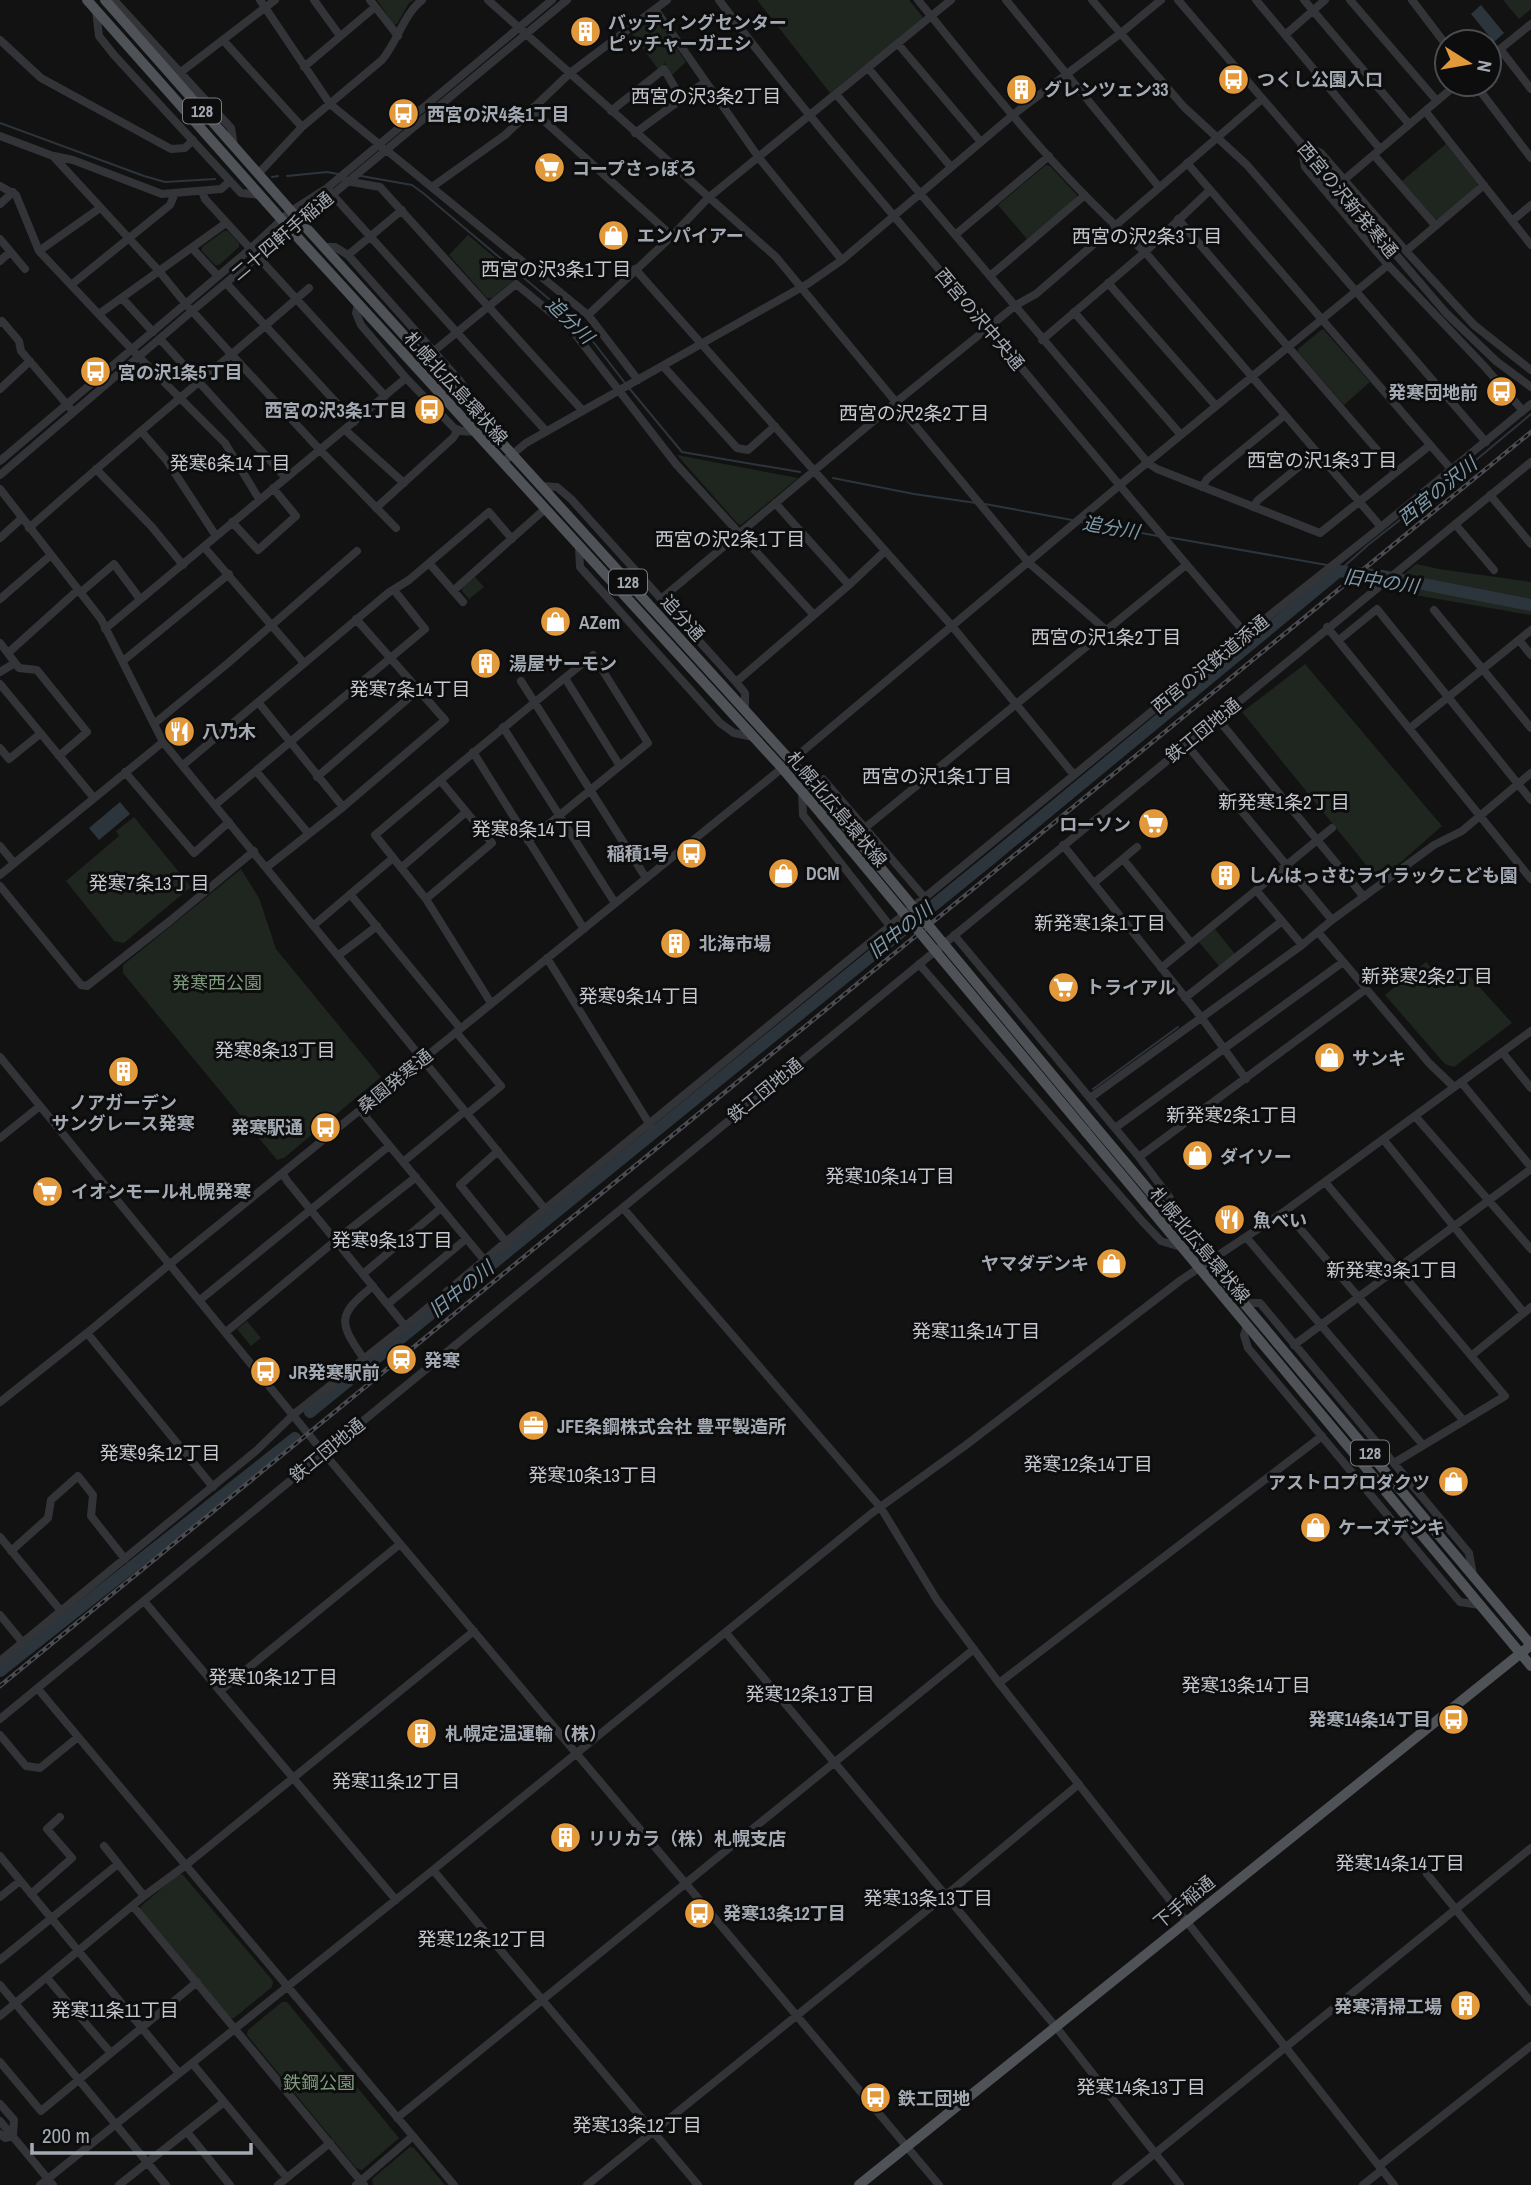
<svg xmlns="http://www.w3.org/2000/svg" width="1531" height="2185" font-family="'Archivo Narrow','Noto Sans JP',sans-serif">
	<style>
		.green { fill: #1e261f }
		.water { fill: #2c353b }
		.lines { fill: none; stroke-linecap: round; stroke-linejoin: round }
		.stream { stroke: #2c353b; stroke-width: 2 }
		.river { stroke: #2c353b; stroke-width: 12 }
		.minor { stroke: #333438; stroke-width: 8 }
		.major { stroke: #4f5257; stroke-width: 10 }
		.rail-casing { stroke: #4a4c51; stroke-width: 4.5 }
		.rail { stroke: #0d0d0e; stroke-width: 2; stroke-dasharray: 5; stroke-linecap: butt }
		.major-bridge { stroke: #4f5257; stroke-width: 10 }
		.labels { text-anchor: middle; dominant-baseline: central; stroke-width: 6; stroke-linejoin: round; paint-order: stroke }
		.shield { fill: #0d0d0e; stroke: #777b82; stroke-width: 2 }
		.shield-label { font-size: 16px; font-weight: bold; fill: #a4aab3 }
		.poi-label { font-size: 18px; font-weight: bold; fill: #a4aab3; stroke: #0d0d0e; text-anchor: start }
		.street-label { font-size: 18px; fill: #a4aab3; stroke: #0d0d0e }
		.park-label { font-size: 18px; fill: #7e9c7d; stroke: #0d0d0e }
		.neighbourhood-label { font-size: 19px; fill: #c5c9cf; stroke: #0d0d0e }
		.water-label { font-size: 19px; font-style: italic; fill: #7e9aab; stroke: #0d0d0e }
	</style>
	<rect width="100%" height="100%" fill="#121213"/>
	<path class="green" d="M377 0H414L409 3 397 24 394 25Z
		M757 0H909L922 16V19L830 93Z
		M1503 0H1531V9L1519 19Z
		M653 18H656L686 62 672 75 665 63 658 69 632 34Z
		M1446 144 1477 183V187L1438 219H1435L1402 181Z
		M1046 165 1050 166 1077 195 1076 200 1027 239 998 205Z
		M224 231H228L239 243V247L219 265H215L202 251V247Z
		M468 235 518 277 492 298H487L449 255Z
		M1321 330H1324L1370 382 1344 405 1298 352V349Z
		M677 455 798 478 741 525 738 524Z
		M1416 564 1439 569 1531 582V615L1386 590Z
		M475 577 484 587 469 599 462 591V588Z
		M1305 664 1442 826 1379 881 1242 712Z
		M134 817 191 887 124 943 114 941 66 881 119 836 116 831Z
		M241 869 259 898 276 949 381 1077 284 1158 277 1160 123 973V965Z
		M1215 929 1235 954 1219 966 1199 942Z
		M1426 962 1448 985 1465 971 1512 1023 1454 1067 1445 1064 1385 995Z
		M247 1321 261 1338 251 1346 237 1329Z
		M179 1874 183 1875 273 1981 272 1987 234 2018H230L140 1909 141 1906Z
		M282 2002H287L399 2138 362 2170 356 2168 247 2035 248 2030Z
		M410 2147 414 2148 445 2185H373L372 2179Z"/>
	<path class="water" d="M1481 5 1504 33 1494 42 1471 14Z
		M120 802 130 814 99 840 89 828Z"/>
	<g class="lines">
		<path class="stream" d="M0 123 144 176 165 182 215 179
			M287 176 327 172 338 174
			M361 176 412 185 423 193 581 326 625 383
			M272 177 278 176
			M629 388 682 452 800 472
			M833 478 914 494 976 503
			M985 504 1072 520
			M1081 522 1158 536
			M1167 537 1327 565
			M1339 571 1368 545 1470 465 1531 414
			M1093 1089 1178 1027"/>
		<path class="river" d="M310 1412 993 857 1339 571 1382 576 1531 605
			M0 1671 295 1438"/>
		<path class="minor" d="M114 0 231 128 234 146
			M260 0 330 104 588 315 638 380
			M314 0 340 36
			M370 0 398 36
			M488 0 776 257 1028 562 1106 630
			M719 0C796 103 881 200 963 298 1057 410 1150 523 1246 634
			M918 0C989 87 1059 178 1145 252L1381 527
			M1006 0 1159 187
			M1092 0 1184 107 1247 165 1486 442
			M1178 0 1446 313 1496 361 1531 387
			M1256 0 1380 149
			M1304 0 1409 124
			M1350 0 1437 101
			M1412 0 1447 46
			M655 9 759 158 842 260
			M96 10 99 36 114 55 241 193 260 195
			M1285 35 1325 0
			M0 40 41 78 171 149 185 148 193 140
			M223 40 302 127
			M898 44 981 142
			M1500 49 1531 89
			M1489 58 1531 24
			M304 67 375 7
			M868 68 951 167
			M181 72 275 0
			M1475 84 1531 158
			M836 94 1148 463 1157 469 1320 533 1429 446
			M531 109 672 236
			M611 111 664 69 681 98
			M1426 112 1531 245
			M635 133 705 82
			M0 136 53 156 159 271 185 303 232 355 321 451 396 528
			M1303 144 1321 153 1406 251 1474 325 1531 370
			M1301 145 1305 167 1388 265 1484 366 1523 411
			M1374 155 1435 225
			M54 156 73 160 162 194 221 189 230 181
			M1187 163 1451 469
			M258 174 302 127 382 60C398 41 403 15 422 0
			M1345 179 1457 84
			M346 181 380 187 583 411
			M0 186 16 195 39 251 139 357 225 443 259 499
			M432 187 505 135 570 73 667 0
			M202 191 205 199 385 396
			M330 192 546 431
			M0 204 13 192
			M1178 219 1396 472
			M1512 221 1531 205
			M955 235 1049 156
			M0 239 25 269
			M323 247H335L348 255 460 381 466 390V403
			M192 248 218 276
			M39 251 100 208
			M1406 251 1484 185
			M348 255 402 210
			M0 261 10 252
			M635 269 952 626 1074 775
			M990 276 1085 195
			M226 283 354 422
			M1108 283 1216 406
			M71 285 170 205 175 193
			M122 298 153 332
			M358 304 356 313 361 325 406 378 454 428 461 431 475 432
			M1074 312 1181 435
			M99 314 226 223
			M588 315 672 236 708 198 951 0
			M0 323 2 321 19 341 21 351 70 408
			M160 339 285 477
			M1042 340 1145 252 1210 190
			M434 351 516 284 572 330 676 464 813 614
			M663 366 737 448 748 450 775 426
			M0 389 30 361
			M345 430 404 483
			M141 431 167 461 216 536
			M0 461 249 250 291 211 327 188 552 0
			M503 462 526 443 809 283 842 260 1014 114 1121 33 1161 0
			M96 469 152 527 183 565
			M0 475 192 311 567 0
			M541 486 557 487 571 499 736 682 745 693V710
			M1202 487 1207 479 1285 415
			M0 489 101 619 163 742 545 1209
			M1490 495 1531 544
			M775 503 849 585
			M1253 507 1258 500 1317 452
			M376 508 453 438 458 430
			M232 522 258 550 296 516 273 488
			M1455 524 1494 570
			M29 528C121 446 216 369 309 288
			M0 538 22 518
			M579 546 580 567 720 723 734 733 753 737
			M204 547 304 663
			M429 563 463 602
			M453 591 545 509
			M80 593 114 564 140 599
			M0 599 51 555
			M661 599 895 403 1016 305 1036 294 1262 99
			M1434 610 1531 728
			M1327 627 1531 879
			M105 629 406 378
			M1339 640 1377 609 1531 800
			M1519 640 1531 655
			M0 643 19 668 37 670 87 732 59 756
			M8 653 78 590
			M123 661 229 574
			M0 672 15 663
			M565 678 620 766
			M521 681 646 878
			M736 682 849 585 885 551
			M0 684 94 798
			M258 702 343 807
			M1217 718 1364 897
			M155 723 227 664 357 551
			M503 727 615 903
			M1410 728 1531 630
			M1186 744 1332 920
			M0 748 9 759 40 734
			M473 752 584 929
			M183 765 388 593 409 580 489 512 512 539
			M256 771 308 833
			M125 772 194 853 229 822
			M317 777 418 690
			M806 779H823L925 898
			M440 780 492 843 426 899 375 835C447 774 520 714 593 655L648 743 528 841
			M802 792 803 815 890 926
			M215 805 425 629 394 590
			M865 828 1186 565
			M1063 845 1201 1017 1246 1079
			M0 846 14 863
			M1123 859 1191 943
			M267 867 343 807 445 720 356 619
			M402 867 466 812
			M0 875 163 742
			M1094 883 1137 847
			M0 886 81 985 87 986 171 920 254 851
			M1256 890 1302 945
			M350 894 460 1028
			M426 899 491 1003
			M314 925 393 858
			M1318 932 1429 1063 1454 1087
			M954 935 1139 1157 1170 1198 1169 1215
			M339 955 377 926
			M547 958 650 1125
			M919 964 1142 1221 1161 1241 1181 1247
			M1161 968 1332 828
			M1185 998 1282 921
			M456 1032 501 1086 467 1114
			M1502 1052 1531 1088
			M0 1057 323 1452 939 2185
			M1461 1082 1531 1167
			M1090 1098 1302 945 1332 920 1434 845 1462 831 1531 773
			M360 1110 485 1261
			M1415 1116 1531 1249
			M1115 1128 1343 962
			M0 1138 40 1106
			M1383 1139 1524 1313
			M498 1151 460 1185 507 1243
			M1139 1157 1366 989
			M403 1162 465 1111
			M282 1173 288 1182 405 1326
			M1325 1182 1505 1396 1394 1463
			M623 1208 881 1508 937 1600 999 1683 1394 2185
			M1285 1211 1464 1421
			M1246 1237 1423 1445
			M363 1274 441 1208
			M200 1300 389 1146
			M1243 1303H1260L1469 1553 1473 1575
			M388 1304 466 1239
			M1247 1326 1244 1335 1248 1348 1460 1602 1480 1605
			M226 1332 335 1241 416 1177
			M87 1333 213 1487
			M1294 1345 1531 1169
			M1471 1356 1531 1307
			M364 1359C338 1322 337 1315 373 1286
			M0 1402 87 1333 170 1264 791 761 1120 485 1388 265
			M0 1537 61 1611
			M11 1551 48 1518 51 1500 78 1476 93 1495 91 1516 125 1559
			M144 1601 396 1900
			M0 1615 23 1643
			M726 1633 1056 2027 1180 2185
			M0 1661 257 1450 293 1415 413 1320 545 1209 1246 634 1381 527 1531 404
			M999 1683 1322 1436
			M38 1689 454 2185
			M220 1691 400 1544
			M0 1719 1531 462
			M0 1735 26 1766 40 1768 78 1737
			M104 1846 144 1896
			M0 1856 179 2073
			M433 1870 698 2185
			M1427 1874 1531 2002
			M31 1894 72 1858 47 1829 60 1817
			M0 1897 20 1881
			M133 1906 364 2185
			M0 1960 118 1864
			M47 1978 110 2052
			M0 1985 166 2185
			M0 2016 144 1896 186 1865 474 1631
			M0 2062 41 2111 197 1982
			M192 2063 287 2178
			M0 2104 14 2120 13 2136 5 2138 0 2134
			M397 2118 974 1649
			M0 2121 53 2185
			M187 2132 230 2185
			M1379 2166 1531 2046
			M40 2185 433 1870 872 1513 966 1445 1181 1280 1285 1211 1531 1031
			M119 2185 224 2102
			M278 2185 330 2143
			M356 2185 413 2136
			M587 2185 946 1895 1079 1784
			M1116 2185 1531 1848
			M1363 2185 1382 2170"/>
		<path class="major" d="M87 0 290 229 782 768 822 815
			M105 0 291 211 791 761 831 808
			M1086 1132 1531 1666
			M859 2185 1531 1645 1094 1125"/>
		<defs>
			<path id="rail" d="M0 1686 1531 432"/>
		</defs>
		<use href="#rail" class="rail-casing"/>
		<use href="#rail" class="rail"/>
		<path class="major-bridge" d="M831 808 1094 1125
			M822 815 1086 1132"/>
	</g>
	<defs>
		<symbol id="building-disc" viewBox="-11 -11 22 22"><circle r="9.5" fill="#e2993b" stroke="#0d0d0e"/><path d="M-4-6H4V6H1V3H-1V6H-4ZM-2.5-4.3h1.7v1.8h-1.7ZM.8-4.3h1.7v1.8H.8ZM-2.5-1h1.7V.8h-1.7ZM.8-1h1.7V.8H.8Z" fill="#fff"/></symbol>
		<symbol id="bus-disc" viewBox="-11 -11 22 22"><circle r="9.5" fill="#e2993b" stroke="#0d0d0e"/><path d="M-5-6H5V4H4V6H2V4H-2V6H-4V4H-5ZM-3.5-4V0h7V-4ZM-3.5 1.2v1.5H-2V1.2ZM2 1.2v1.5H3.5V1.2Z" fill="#fff"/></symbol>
		<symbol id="supermarket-disc" viewBox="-11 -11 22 22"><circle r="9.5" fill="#e2993b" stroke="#0d0d0e"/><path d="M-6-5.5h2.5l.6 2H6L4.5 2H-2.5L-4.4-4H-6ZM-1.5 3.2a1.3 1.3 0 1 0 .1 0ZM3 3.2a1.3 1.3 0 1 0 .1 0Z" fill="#fff"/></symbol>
		<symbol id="shop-disc" viewBox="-11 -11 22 22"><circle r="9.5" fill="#e2993b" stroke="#0d0d0e"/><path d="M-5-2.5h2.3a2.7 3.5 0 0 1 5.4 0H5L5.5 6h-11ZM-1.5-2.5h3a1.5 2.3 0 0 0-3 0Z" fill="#fff"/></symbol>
		<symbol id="restaurant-disc" viewBox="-11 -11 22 22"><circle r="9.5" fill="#e2993b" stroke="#0d0d0e"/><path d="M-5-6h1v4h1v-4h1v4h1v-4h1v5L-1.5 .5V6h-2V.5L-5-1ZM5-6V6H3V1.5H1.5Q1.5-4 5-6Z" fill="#fff"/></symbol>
		<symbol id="station-disc" viewBox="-11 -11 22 22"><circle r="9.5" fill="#e2993b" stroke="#0d0d0e"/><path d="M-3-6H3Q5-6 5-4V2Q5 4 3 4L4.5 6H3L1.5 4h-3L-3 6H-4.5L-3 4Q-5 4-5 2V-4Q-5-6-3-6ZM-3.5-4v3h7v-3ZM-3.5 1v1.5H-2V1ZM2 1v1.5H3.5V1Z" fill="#fff"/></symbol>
		<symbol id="office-disc" viewBox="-11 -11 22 22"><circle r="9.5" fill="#e2993b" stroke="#0d0d0e"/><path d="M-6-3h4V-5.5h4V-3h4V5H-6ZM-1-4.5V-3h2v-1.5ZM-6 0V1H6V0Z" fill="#fff"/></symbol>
	</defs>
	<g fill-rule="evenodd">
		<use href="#building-disc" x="568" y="14" width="35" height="35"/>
		<use href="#bus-disc" x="1216" y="62" width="35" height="35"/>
		<use href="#building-disc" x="1004" y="72" width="35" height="35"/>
		<use href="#bus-disc" x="386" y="96" width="35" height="35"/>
		<use href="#supermarket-disc" x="532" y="150" width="35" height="35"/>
		<use href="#shop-disc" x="596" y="218" width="35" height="35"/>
		<use href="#bus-disc" x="78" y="354" width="35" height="35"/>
		<use href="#bus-disc" x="1484" y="374" width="35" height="35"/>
		<use href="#bus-disc" x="412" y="392" width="35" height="35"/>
		<use href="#shop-disc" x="538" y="604" width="35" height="35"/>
		<use href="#building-disc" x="468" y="646" width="35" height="35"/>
		<use href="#restaurant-disc" x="162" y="714" width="35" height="35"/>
		<use href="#supermarket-disc" x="1136" y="806" width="35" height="35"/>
		<use href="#bus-disc" x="674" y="836" width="35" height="35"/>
		<use href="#shop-disc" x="766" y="856" width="35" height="35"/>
		<use href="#building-disc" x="1208" y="858" width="35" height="35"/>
		<use href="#building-disc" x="658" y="926" width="35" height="35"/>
		<use href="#supermarket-disc" x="1046" y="970" width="35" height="35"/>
		<use href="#shop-disc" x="1312" y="1040" width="35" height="35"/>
		<use href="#building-disc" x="106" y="1054" width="35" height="35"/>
		<use href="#bus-disc" x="308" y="1110" width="35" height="35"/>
		<use href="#shop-disc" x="1180" y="1138" width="35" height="35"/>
		<use href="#supermarket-disc" x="30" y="1174" width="35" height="35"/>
		<use href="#restaurant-disc" x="1212" y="1202" width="35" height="35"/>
		<use href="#shop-disc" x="1094" y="1246" width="35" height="35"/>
		<use href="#station-disc" x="384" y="1342" width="35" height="35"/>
		<use href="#bus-disc" x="248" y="1354" width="35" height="35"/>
		<use href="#office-disc" x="516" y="1408" width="35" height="35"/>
		<use href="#shop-disc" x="1436" y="1464" width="35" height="35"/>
		<use href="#shop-disc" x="1298" y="1510" width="35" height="35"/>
		<use href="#bus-disc" x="1436" y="1702" width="35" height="35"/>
		<use href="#building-disc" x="404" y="1716" width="35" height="35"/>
		<use href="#building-disc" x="548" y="1820" width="35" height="35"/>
		<use href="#bus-disc" x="682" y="1896" width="35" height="35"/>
		<use href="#building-disc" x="1448" y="1988" width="35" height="35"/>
		<use href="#bus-disc" x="858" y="2080" width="35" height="35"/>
	</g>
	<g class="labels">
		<g class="shield">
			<rect x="183" y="98.5" width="38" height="25" rx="5"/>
			<rect x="609" y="569.5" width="38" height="25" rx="5"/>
			<rect x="1351" y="1440.5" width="38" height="25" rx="5"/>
		</g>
		<g class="shield-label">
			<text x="202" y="111">128</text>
			<text x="628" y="582">128</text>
			<text x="1370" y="1453">128</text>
		</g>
		<g class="poi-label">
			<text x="608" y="22">バッティングセンター<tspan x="608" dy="21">ピッチャーガエシ</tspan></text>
			<text x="1257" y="79">つくし公園入口</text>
			<text x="1044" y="89">グレンツェン33</text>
			<text x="427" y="114">西宮の沢4条1丁目</text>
			<text x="572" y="168">コープさっぽろ</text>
			<text x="637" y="235">エンパイアー</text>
			<text x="118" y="372">宮の沢1条5丁目</text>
			<text x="1478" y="392" text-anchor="end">発寒団地前</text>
			<text x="407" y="410" text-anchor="end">西宮の沢3条1丁目</text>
			<text x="579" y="622">AZem</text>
			<text x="509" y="663">湯屋サーモン</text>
			<text x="202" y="731">八乃木</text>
			<text x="1131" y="824" text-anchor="end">ローソン</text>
			<text x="669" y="853" text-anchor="end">稲積1号</text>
			<text x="806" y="873">DCM</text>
			<text x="1248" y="875">しんはっさむライラックこども園</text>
			<text x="699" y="943">北海市場</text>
			<text x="1086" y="987">トライアル</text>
			<text x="1352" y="1058">サンキ</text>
			<text x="123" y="1102" text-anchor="middle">ノアガーデン<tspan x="123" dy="21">サングレース発寒</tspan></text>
			<text x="303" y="1127" text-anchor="end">発寒駅通</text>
			<text x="1220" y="1156">ダイソー</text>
			<text x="71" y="1191">イオンモール札幌発寒</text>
			<text x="1253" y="1220">魚べい</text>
			<text x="1089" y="1263" text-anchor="end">ヤマダデンキ</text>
			<text x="424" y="1360">発寒</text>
			<text x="289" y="1372">JR発寒駅前</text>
			<text x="557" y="1426">JFE条鋼株式会社 豊平製造所</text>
			<text x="1430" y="1482" text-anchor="end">アストロプロダクツ</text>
			<text x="1338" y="1527">ケーズデンキ</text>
			<text x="1431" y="1719" text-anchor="end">発寒14条14丁目</text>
			<text x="445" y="1733">札幌定温運輸（株）</text>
			<text x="588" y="1838">リリカラ（株）札幌支店</text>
			<text x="723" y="1913">発寒13条12丁目</text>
			<text x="1442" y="2006" text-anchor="end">発寒清掃工場</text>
			<text x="898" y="2098">鉄工団地</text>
		</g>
		<g class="street-label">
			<text transform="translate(1348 200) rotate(50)">西宮の沢新発寒通</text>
			<text transform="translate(282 236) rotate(-40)">二十四軒手稲通</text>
			<text transform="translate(980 319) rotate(50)">西宮の沢中央通</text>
			<text transform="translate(456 388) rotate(48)">札幌北広島環状線</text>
			<text transform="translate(683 618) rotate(48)">追分通</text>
			<text transform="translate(1210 664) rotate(-39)">西宮の沢鉄道添通</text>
			<text transform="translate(1203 730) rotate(-39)">鉄工団地通</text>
			<text transform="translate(837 809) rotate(50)">札幌北広島環状線</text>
			<text transform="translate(395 1081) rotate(-39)">桑園発寒通</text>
			<text transform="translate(765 1090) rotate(-39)">鉄工団地通</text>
			<text transform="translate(1200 1245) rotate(50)">札幌北広島環状線</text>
			<text transform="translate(327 1450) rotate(-39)">鉄工団地通</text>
			<text transform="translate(1184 1902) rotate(-39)">下手稲通</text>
		</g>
		<g class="park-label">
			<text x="217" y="982">発寒西公園</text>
			<text x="319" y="2082">鉄鋼公園</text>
		</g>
		<g class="neighbourhood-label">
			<text x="706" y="96">西宮の沢3条2丁目</text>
			<text x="1147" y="236">西宮の沢2条3丁目</text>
			<text x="556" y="269">西宮の沢3条1丁目</text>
			<text x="914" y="413">西宮の沢2条2丁目</text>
			<text x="1322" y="460">西宮の沢1条3丁目</text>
			<text x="230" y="463">発寒6条14丁目</text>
			<text x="730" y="539">西宮の沢2条1丁目</text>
			<text x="1106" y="637">西宮の沢1条2丁目</text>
			<text x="410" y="689">発寒7条14丁目</text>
			<text x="937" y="776">西宮の沢1条1丁目</text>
			<text x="1284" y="802">新発寒1条2丁目</text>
			<text x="532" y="829">発寒8条14丁目</text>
			<text x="149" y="883">発寒7条13丁目</text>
			<text x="1100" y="923">新発寒1条1丁目</text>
			<text x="1427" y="976">新発寒2条2丁目</text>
			<text x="639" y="996">発寒9条14丁目</text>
			<text x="275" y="1050">発寒8条13丁目</text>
			<text x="1232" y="1115">新発寒2条1丁目</text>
			<text x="890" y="1176">発寒10条14丁目</text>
			<text x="392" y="1240">発寒9条13丁目</text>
			<text x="1392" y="1270">新発寒3条1丁目</text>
			<text x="976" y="1331">発寒11条14丁目</text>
			<text x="160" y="1453">発寒9条12丁目</text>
			<text x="1088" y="1464">発寒12条14丁目</text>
			<text x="593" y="1475">発寒10条13丁目</text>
			<text x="273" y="1677">発寒10条12丁目</text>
			<text x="1246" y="1685">発寒13条14丁目</text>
			<text x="810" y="1694">発寒12条13丁目</text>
			<text x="396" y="1781">発寒11条12丁目</text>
			<text x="1400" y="1863">発寒14条14丁目</text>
			<text x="928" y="1898">発寒13条13丁目</text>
			<text x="482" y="1939">発寒12条12丁目</text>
			<text x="115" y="2010">発寒11条11丁目</text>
			<text x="1141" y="2087">発寒14条13丁目</text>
			<text x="637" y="2125">発寒13条12丁目</text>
		</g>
		<g class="water-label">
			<text transform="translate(570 320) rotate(44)">追分川</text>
			<text transform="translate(1437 491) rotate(-39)">西宮の沢川</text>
			<text transform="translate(1111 527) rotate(10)">追分川</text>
			<text transform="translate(1381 581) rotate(8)">旧中の川</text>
			<text transform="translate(900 930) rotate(-39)">旧中の川</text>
			<text transform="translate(461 1289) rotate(-39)">旧中の川</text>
		</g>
	</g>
	<g transform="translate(1468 63) rotate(101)"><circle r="33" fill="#0d0d0e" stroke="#494c50" stroke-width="2"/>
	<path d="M0-5L12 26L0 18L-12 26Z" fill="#e2993b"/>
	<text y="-10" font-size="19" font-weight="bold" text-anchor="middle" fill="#a4aab3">N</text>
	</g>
	<path d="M32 2143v10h219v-10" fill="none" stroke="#a4aab3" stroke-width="3.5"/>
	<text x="42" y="2143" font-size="21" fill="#a4aab3" stroke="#0d0d0e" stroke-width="5" paint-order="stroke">200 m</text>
</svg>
